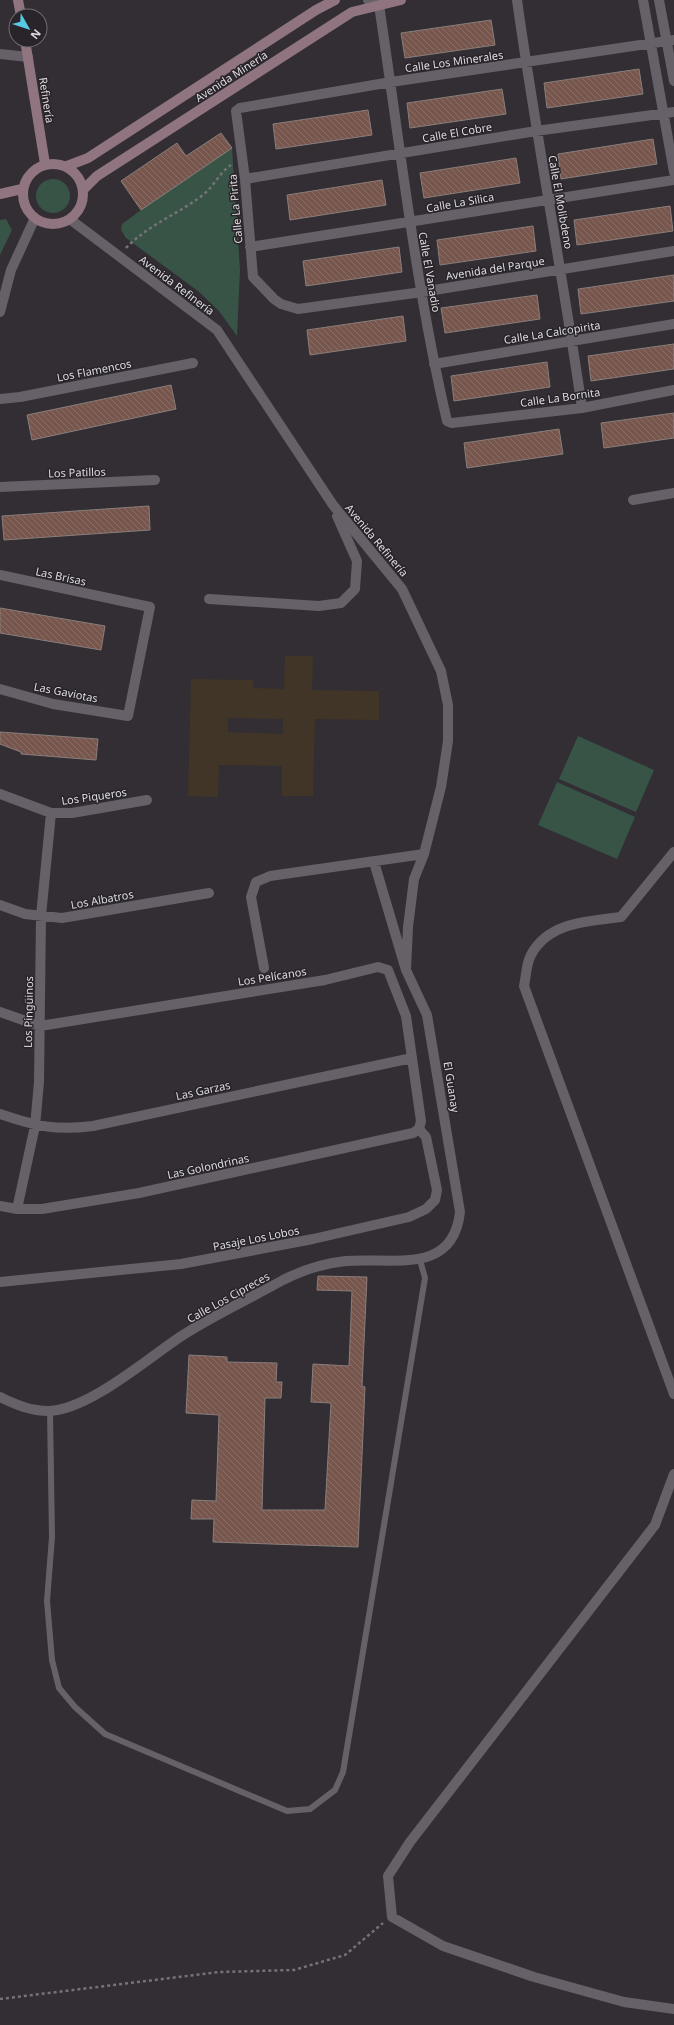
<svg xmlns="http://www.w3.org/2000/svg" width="674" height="2025" font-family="'Noto Sans',sans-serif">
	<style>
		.medical { fill: #403526; fill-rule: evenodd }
		.green { fill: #375446 }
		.building { fill: url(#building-back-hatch); stroke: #897e7b }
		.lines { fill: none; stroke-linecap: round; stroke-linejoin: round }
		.path { stroke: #767378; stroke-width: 2.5; stroke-dasharray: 3 3; stroke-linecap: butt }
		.lane { stroke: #666168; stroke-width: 6 }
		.street { stroke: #666168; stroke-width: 10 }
		.secondary { stroke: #90747f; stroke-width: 10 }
		.labels { text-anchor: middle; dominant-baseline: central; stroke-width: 3; stroke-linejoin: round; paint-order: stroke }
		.street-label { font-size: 11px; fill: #dfdce0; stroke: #28242a }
	</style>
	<defs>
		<pattern id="building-back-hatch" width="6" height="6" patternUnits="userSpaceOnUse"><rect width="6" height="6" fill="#77564d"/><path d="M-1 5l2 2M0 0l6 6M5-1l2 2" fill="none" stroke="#8a6e66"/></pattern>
	</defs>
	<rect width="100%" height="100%" fill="#322e34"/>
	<path class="medical" d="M285 656H313L312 690 379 691V720L315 719 313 796H282V766L219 765 218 797 188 796 191 679 253 680 254 688 284 689ZM228 718 283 719V734L228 732Z"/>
	<path class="green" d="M232 148 240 270 237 336 219 311 198 291 126 238 121 230 122 224 141 210Z
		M36 196a17 17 0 1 1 34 0a17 17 0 1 1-34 0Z
		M6 219 12 230 0 255V220Z
		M578 736 654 770 636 812 559 779Z
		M557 782 635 817 617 859 538 825Z"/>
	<path class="building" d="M491 20 495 45 405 58 401 33Z
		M639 69 643 94 547 108 544 83Z
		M502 89 506 114 410 128 407 103Z
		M368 110 372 135 276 149 273 124Z
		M221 133 232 148 141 210 121 181 177 143 186 156Z
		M653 139 657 164 561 179 558 154Z
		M516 158 520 183 424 198 420 173Z
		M382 180 386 205 290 220 287 195Z
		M670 206 673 231 577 245 574 220Z
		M533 226 536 251 440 265 437 240Z
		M399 247 402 272 306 286 303 261Z
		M674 275V301L581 314 578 289Z
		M537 295 540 319 445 333 441 308Z
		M403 316 406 341 310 355 307 330Z
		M674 344V369L591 381 588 356Z
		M547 362 550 387 454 401 451 376Z
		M171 385 176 409 32 440 27 415Z
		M674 413V438L604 448 601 423Z
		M559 429 563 454 467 468 464 443Z
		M149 506 150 530 4 540 2 516Z
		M0 608 105 626 101 650 0 633Z
		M0 732 98 739 96 760 21 754V752L0 744Z
		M318 1276 367 1277 362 1386 365 1387 358 1547 213 1542 214 1519H191L192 1500 216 1501 219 1415 186 1413 189 1355 227 1357V1362L277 1363 276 1382H282L281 1398H265L262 1510H325L331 1403 311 1402 313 1364 349 1366 352 1291 317 1290Z"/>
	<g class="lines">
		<path class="path" d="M126 248C149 224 179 214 204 194 214 186 220 172 231 165
			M0 1999 219 1972 294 1970 345 1955 383 1923"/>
		<path class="lane" d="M50 1411 52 1537 47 1601 52 1660 59 1688 75 1707 105 1734 287 1811 310 1809 335 1790 343 1772 425 1278 420 1260"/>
		<path class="street" d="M368 0 379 5C400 144 415 284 447 421L452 423 582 408 674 390
			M517 0C536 136 562 271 582 408
			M643 0 674 172
			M659 0 674 81
			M674 40 391 82 240 108 236 111 245 179 253 277 274 299 281 304 298 309 422 292 674 251
			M0 54 28 57
			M245 179 536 131 674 112
			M71 220 217 330 333 505 402 589 441 671 448 705V741L441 787 424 854 414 879 408 927 406 970
			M250 247 674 180
			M0 312 11 270 34 220
			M434 364 674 324
			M0 399 20 397 193 363
			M0 487 155 480
			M633 500 674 493
			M0 575 150 607 128 716 53 704 0 689
			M209 599 319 606 341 603 355 589 357 561 337 516
			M0 794 51 813H72L147 800
			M674 852 621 917C589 921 548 922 531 955 526 964 526 977 524 986L674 1394
			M0 905 25 914 62 918 209 893
			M264 968 251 897 256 882 270 876 424 854
			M0 1012 40 1026 325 980 378 967 388 970 406 1016 421 1121 419 1129
			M0 1114C35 1126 56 1131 93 1126L412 1058
			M0 1206 17 1209H42L139 1193 413 1133 419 1129
			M17 1209 35 1126 39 1082 41 916 51 813
			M0 1282 181 1264 313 1239 409 1217 426 1209 435 1200 437 1190 426 1137 419 1129
			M0 1397C16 1405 31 1411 49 1411 88 1410 147 1359 180 1337 212 1316 249 1299 283 1280 303 1270 324 1263 346 1261 392 1257 453 1276 460 1212L427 1015 406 970 374 862
			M674 1474 655 1525 410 1842 388 1876 392 1917 443 1946 534 1977 624 2002 674 2009"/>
		<path class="secondary" d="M18 0 21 16
			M25 40 45 164
			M23 194a30 30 0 1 1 60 0a30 30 0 1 1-60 0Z
			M67 166 88 158 316 10 335 0
			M84 189 97 176 352 12 401 0
			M0 194 22 189"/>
	</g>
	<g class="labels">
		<g class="street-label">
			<text transform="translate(454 61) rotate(-8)">Calle Los Minerales</text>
			<text transform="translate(231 76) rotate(-33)">Avenida Minería</text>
			<text transform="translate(47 100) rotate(81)">Refinería</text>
			<text transform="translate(457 132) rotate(-10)">Calle El Cobre</text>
			<text transform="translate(460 202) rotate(-10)">Calle La Silica</text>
			<text transform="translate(561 202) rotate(80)">Calle El Molibdeno</text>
			<text transform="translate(235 209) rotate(-95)">Calle La Pirita</text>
			<text transform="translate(495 268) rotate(-9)">Avenida del Parque</text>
			<text transform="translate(430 272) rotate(80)">Calle El Vanadio</text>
			<text transform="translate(177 285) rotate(37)">Avenida Refinería</text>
			<text transform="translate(552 332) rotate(-9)">Calle La Calcopirita</text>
			<text transform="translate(94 370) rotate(-11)">Los Flamencos</text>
			<text transform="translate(560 397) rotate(-8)">Calle La Bornita</text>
			<text transform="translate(77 472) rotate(-2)">Los Patillos</text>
			<text transform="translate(377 540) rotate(50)">Avenida Refinería</text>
			<text transform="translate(61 576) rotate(12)">Las Brisas</text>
			<text transform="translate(66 692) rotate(11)">Las Gaviotas</text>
			<text transform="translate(94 796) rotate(-8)">Los Piqueros</text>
			<text transform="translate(102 899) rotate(-10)">Los Albatros</text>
			<text transform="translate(272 976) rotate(-9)">Los Pelícanos</text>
			<text transform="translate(28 1012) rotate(-89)">Los Pingüinos</text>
			<text transform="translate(452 1087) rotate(81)">El Guanay</text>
			<text transform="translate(203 1090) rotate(-12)">Las Garzas</text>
			<text transform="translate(208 1166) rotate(-12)">Las Golondrinas</text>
			<text transform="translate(256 1238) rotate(-11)">Pasaje Los Lobos</text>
			<text transform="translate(228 1297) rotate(-29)">Calle Los Cipreces</text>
		</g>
	</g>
	<g transform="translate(28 28) rotate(129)"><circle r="19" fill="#28242a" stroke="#716e73"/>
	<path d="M0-3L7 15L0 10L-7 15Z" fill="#57c9e2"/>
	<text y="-6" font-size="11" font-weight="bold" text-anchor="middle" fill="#dfdce0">N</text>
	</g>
</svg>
